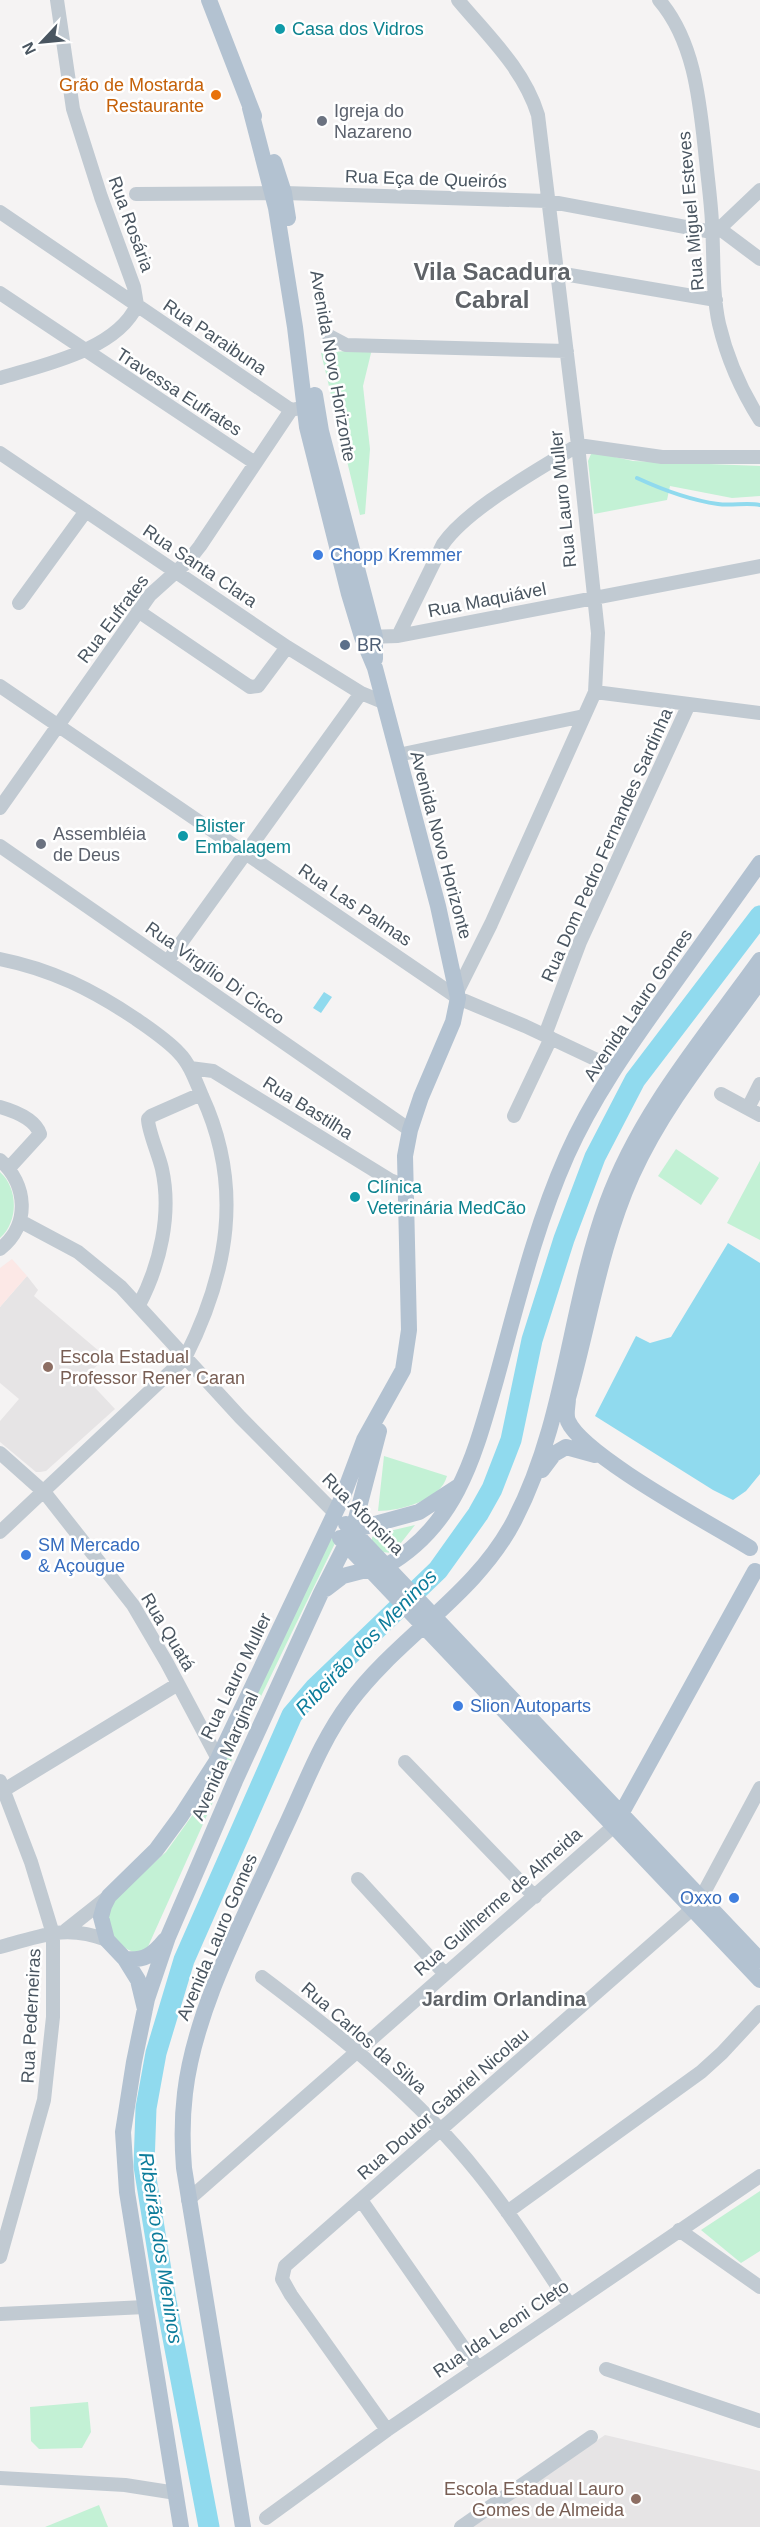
<svg xmlns="http://www.w3.org/2000/svg" width="760" height="2527" font-family="Helvetica,sans-serif">
	<style>
		.education { fill: #e6e4e5 }
		.medical { fill: #fce8e6 }
		.green { fill: #c3f1d5 }
		.water { fill: #90daee }
		.lines { fill: none; stroke-linecap: round; stroke-linejoin: round }
		.stream { stroke: #90daee; stroke-width: 4 }
		.river { stroke: #90daee; stroke-width: 21 }
		.minor { stroke: #c1cad2; stroke-width: 14 }
		.major { stroke: #b3c2d1; stroke-width: 16 }
		.culture-dot { fill: #0f9aa8; stroke: #fff; stroke-width: 2 }
		.food-dot { fill: #e8710a; stroke: #fff; stroke-width: 2 }
		.worship-dot { fill: #6b7280; stroke: #fff; stroke-width: 2 }
		.shop-dot { fill: #3f7fe0; stroke: #fff; stroke-width: 2 }
		.service-dot { fill: #5c6f8a; stroke: #fff; stroke-width: 2 }
		.education-dot { fill: #8d6e63; stroke: #fff; stroke-width: 2 }
		.labels { text-anchor: middle; dominant-baseline: central; stroke-width: 5; stroke-linejoin: round; paint-order: stroke }
		.culture-label { font-size: 18px; fill: #0d838f; stroke: #fff; text-anchor: start }
		.food-label { font-size: 18px; fill: #c56008; stroke: #fff; text-anchor: end }
		.worship-label { font-size: 18px; fill: #5b616d; stroke: #fff; text-anchor: start }
		.street-label { font-size: 18px; fill: #4a5661; stroke: #fff }
		.shop-label { font-size: 18px; fill: #366cbe; stroke: #fff; text-anchor: start }
		.service-label { font-size: 18px; fill: #4e5e75; stroke: #fff; text-anchor: start }
		.education-label { font-size: 18px; fill: #785e54; stroke: #fff; text-anchor: start }
		.water-label { font-size: 20px; font-style: italic; fill: #0c7c9b; stroke: #fff }
		.neighbourhood-label { font-size: 20px; font-weight: bold; fill: #5f6368; stroke: #fff }
		.district-label { font-size: 24px; font-weight: bold; fill: #5f6368; stroke: #fff }
	</style>
	<rect width="100%" height="100%" fill="#f5f3f3"/>
	<path class="education" d="M27 1276 38 1290 34 1296 106 1357 85 1377 115 1409 46 1471 40 1472H36L0 1442V1421L19 1399 0 1383V1307Z
		M605 2435 760 2471V2527H471Z"/>
	<path class="medical" d="M12 1259 27 1276 0 1307V1268Z"/>
	<path class="green" d="M372 349 363 386 370 449 365 514 360 515 321 353Z
		M597 453 633 461 760 466V496L732 498 670 486 667 500 594 514 588 461 591 454Z
		M676 1149 719 1178 701 1205 658 1176Z
		M760 1161V1240L727 1223Z
		M0 1172C18 1188 19 1221 0 1238Z
		M384 1456 447 1476C441 1500 400 1511 378 1511Z
		M415 1525 397 1548 381 1533Z
		M377 1534 392 1553 382 1552 372 1541V1537Z
		M338 1537 252 1715 146 1951C131 1956 123 1946 112 1937L107 1908 116 1897 166 1852 196 1810 221 1767 331 1538Z
		M760 2191V2251L741 2263 701 2230Z
		M88 2402 91 2432 82 2448 39 2449 31 2441 30 2407Z
		M99 2505 108 2527H45Z"/>
	<path class="water" d="M324 992 332 997 321 1013 313 1008Z
		M728 1243 760 1263V1474L746 1491 733 1500 713 1490 595 1416 636 1336 650 1343 671 1337Z"/>
	<g class="lines">
		<path class="stream" d="M637 478C663 490 689 500 718 504 732 506 747 502 760 505"/>
		<path class="river" d="M209 2527 166 2301 144 2166 146 2108 156 2053 184 1960 292 1715 315 1688 438 1570 478 1514 492 1489 511 1440 532 1340 564 1239 595 1157 635 1080 760 916"/>
		<path class="minor" d="M659 0C696 43 700 106 706 160 708 181 711 202 712 223 714 256 712 292 719 324 727 358 741 390 760 420
			M136 194 284 193 547 201 712 232
			M0 212 291 410
			M712 223 760 259
			M719 229 760 190
			M558 273 716 300
			M0 293 255 463
			M329 336 346 345 567 351
			M0 378C43 365 117 350 137 305L134 287 101 197 73 109 57 0
			M0 453 287 647 361 693 383 702
			M19 603 86 511
			M138 611 250 687 258 686 287 647
			M398 636 443 544C469 507 539 470 578 445L662 457H760
			M367 637 398 636 760 566
			M0 686 458 998 525 1026 614 1068
			M595 692 760 713
			M398 755 584 716
			M0 808 150 595 189 560 200 546 291 410 306 407
			M0 846 410 1130
			M0 959C51 969 93 990 136 1019 150 1029 167 1040 179 1053 190 1064 196 1082 202 1096 244 1187 228 1273 185 1358L0 1532
			M168 961 361 693
			M457 992 491 924 595 692 598 633 578 445 538 115C524 69 488 36 458 0
			M545 1035 580 942 689 704
			M190 1068 213 1071 390 1180 405 1186
			M721 1094 760 1115
			M0 1107C14 1111 35 1119 40 1134L9 1168
			M748 1108 760 1084
			M514 1116 551 1038
			M0 1160C27 1184 31 1225 0 1249
			M20 1221 78 1252 121 1287 240 1417 335 1513
			M139 1305C160 1265 172 1214 162 1169 159 1155 148 1131 148 1119L151 1116 201 1094
			M0 1453 45 1493 133 1605 167 1663 218 1759
			M405 1762 535 1897
			M0 1781 31 1862 53 1934V2017L44 2100 0 2257
			M4 1790 178 1684
			M358 1879 445 1974
			M66 1930 109 1896
			M0 1947C42 1936 64 1924 107 1940
			M262 1977C339 2035 417 2096 478 2173 511 2214 540 2260 569 2304
			M188 2200 614 1826 619 1818
			M361 2200 477 2367
			M507 2212 701 2072 722 2053 760 2012
			M679 2230 760 2287
			M0 2314 145 2307
			M606 2369 760 2421
			M387 2430 291 2295 282 2279 285 2266 692 1909 701 1898 760 1788
			M0 2478 125 2485 176 2493
			M266 2518 387 2430 760 2176
			M461 2527 591 2437"/>
		<path class="major" d="M209 0 254 116
			M274 162 284 193 288 218
			M315 395 321 431 375 637V659
			M542 1470 554 1454 566 1447 595 1455
			M346 1524 760 1960
			M353 1530 419 1512 459 1486
			M340 1538 760 1980
			M750 1548C713 1525 583 1456 568 1421 565 1414 568 1406 568 1398 589 1324 600 1246 632 1175 664 1104 715 1044 760 981
			M386 1566C458 1525 475 1453 496 1380 517 1304 535 1227 567 1155 592 1099 627 1049 662 1000 695 954 727 909 760 863
			M326 1589 343 1576 370 1569
			M621 1814 755 1571
			M125 1959C144 1961 153 1955 165 1940
			M145 2009 138 1980 125 1959 107 1940 101 1917 104 1906 109 1896 156 1850 181 1816 218 1759 343 1496 364 1440 403 1370 409 1330 405 1156 410 1130 421 1097 453 1022 458 998 438 906 375 668 362 637 349 594 307 427 295 327 276 208 250 108
			M181 2527 127 2192 123 2132 134 2062 147 1999 168 1937 235 1781 321 1593 353 1530 379 1431
			M243 2527 184 2168C182 2143 182 2118 185 2093 195 2007 246 1915 281 1836 303 1791 319 1743 350 1702 399 1636 477 1594 515 1519 566 1420 569 1307 607 1203 640 1112 704 1038 760 960"/>
	</g>
	<g class="culture-dot">
		<circle cx="280" cy="29" r="6"/>
		<circle cx="183" cy="836" r="6"/>
		<circle cx="355" cy="1197" r="6"/>
	</g>
	<circle class="food-dot" cx="216" cy="95" r="6"/>
	<g class="worship-dot">
		<circle cx="322" cy="121" r="6"/>
		<circle cx="41" cy="844" r="6"/>
	</g>
	<g class="shop-dot">
		<circle cx="318" cy="555" r="6"/>
		<circle cx="26" cy="1555" r="6"/>
		<circle cx="458" cy="1706" r="6"/>
		<circle cx="734" cy="1898" r="6"/>
	</g>
	<circle class="service-dot" cx="345" cy="645" r="6"/>
	<g class="education-dot">
		<circle cx="48" cy="1367" r="6"/>
		<circle cx="636" cy="2499" r="6"/>
	</g>
	<g class="labels">
		<g class="culture-label">
			<text x="292" y="29">Casa dos Vidros</text>
			<text x="195" y="826">Blister<tspan x="195" dy="21">Embalagem</tspan></text>
			<text x="367" y="1187">Clínica<tspan x="367" dy="21">Veterinária MedCão</tspan></text>
		</g>
		<g class="food-label">
			<text x="204" y="85">Grão de Mostarda<tspan x="204" dy="21">Restaurante</tspan></text>
		</g>
		<g class="worship-label">
			<text x="334" y="111">Igreja do<tspan x="334" dy="21">Nazareno</tspan></text>
			<text x="53" y="834">Assembléia<tspan x="53" dy="21">de Deus</tspan></text>
		</g>
		<g class="street-label">
			<text transform="translate(426 179) rotate(2)">Rua Eça de Queirós</text>
			<text transform="translate(691 211) rotate(-95)">Rua Miguel Esteves</text>
			<text transform="translate(131 224) rotate(70)">Rua Rosária</text>
			<text transform="translate(215 337) rotate(34)">Rua Paraibuna</text>
			<text transform="translate(333 366) rotate(80)">Avenida Novo Horizonte</text>
			<text transform="translate(179 392) rotate(33)">Travessa Eufrates</text>
			<text transform="translate(563 499) rotate(-96)">Rua Lauro Muller</text>
			<text transform="translate(200 566) rotate(34)">Rua Santa Clara</text>
			<text transform="translate(487 600) rotate(-11)">Rua Maquiável</text>
			<text transform="translate(113 619) rotate(-53)">Rua Eufrates</text>
			<text transform="translate(441 845) rotate(75)">Avenida Novo Horizonte</text>
			<text transform="translate(607 845) rotate(-66)">Rua Dom Pedro Fernandes Sardinha</text>
			<text transform="translate(355 905) rotate(34)">Rua Las Palmas</text>
			<text transform="translate(215 973) rotate(35)">Rua Virgílio Di Cicco</text>
			<text transform="translate(638 1005) rotate(-56)">Avenida Lauro Gomes</text>
			<text transform="translate(308 1108) rotate(32)">Rua Bastilha</text>
			<text transform="translate(363 1514) rotate(45)">Rua Afonsina</text>
			<text transform="translate(168 1632) rotate(59)">Rua Quatá</text>
			<text transform="translate(236 1676) rotate(-64)">Rua Lauro Muller</text>
			<text transform="translate(225 1756) rotate(-66)">Avenida Marginal</text>
			<text transform="translate(498 1902) rotate(-41)">Rua Guilherme de Almeida</text>
			<text transform="translate(217 1937) rotate(-67)">Avenida Lauro Gomes</text>
			<text transform="translate(31 2016) rotate(-87)">Rua Pederneiras</text>
			<text transform="translate(364 2038) rotate(41)">Rua Carlos da Silva</text>
			<text transform="translate(443 2104) rotate(-41)">Rua Doutor Gabriel Nicolau</text>
			<text transform="translate(501 2329) rotate(-34)">Rua Ida Leoni Cleto</text>
		</g>
		<g class="shop-label">
			<text x="330" y="555">Chopp Kremmer</text>
			<text x="38" y="1545">SM Mercado<tspan x="38" dy="21">&amp; Açougue</tspan></text>
			<text x="470" y="1706">Slion Autoparts</text>
			<text x="722" y="1898" text-anchor="end">Oxxo</text>
		</g>
		<g class="service-label">
			<text x="357" y="645">BR</text>
		</g>
		<g class="education-label">
			<text x="60" y="1357">Escola Estadual<tspan x="60" dy="21">Professor Rener Caran</tspan></text>
			<text x="624" y="2489" text-anchor="end">Escola Estadual Lauro<tspan x="624" dy="21">Gomes de Almeida</tspan></text>
		</g>
		<g class="water-label">
			<text transform="translate(366 1642) rotate(-46)">Ribeirão dos Meninos</text>
			<text transform="translate(161 2248) rotate(81)">Ribeirão dos Meninos</text>
		</g>
		<g class="neighbourhood-label">
			<text x="504" y="1999">Jardim Orlandina</text>
		</g>
		<g class="district-label">
			<text x="492" y="271">Vila Sacadura<tspan x="492" dy="28">Cabral</tspan></text>
		</g>
	</g>
	<g transform="translate(42 42) rotate(244)" stroke="#ffffff" stroke-width="4.5" paint-order="stroke">
	<path d="M0-4.5L10 22L0 15L-10 22Z" fill="#4a5661"/>
	<text y="-9" font-size="16" font-weight="bold" text-anchor="middle" fill="#4a5661">N</text>
	</g>
</svg>
